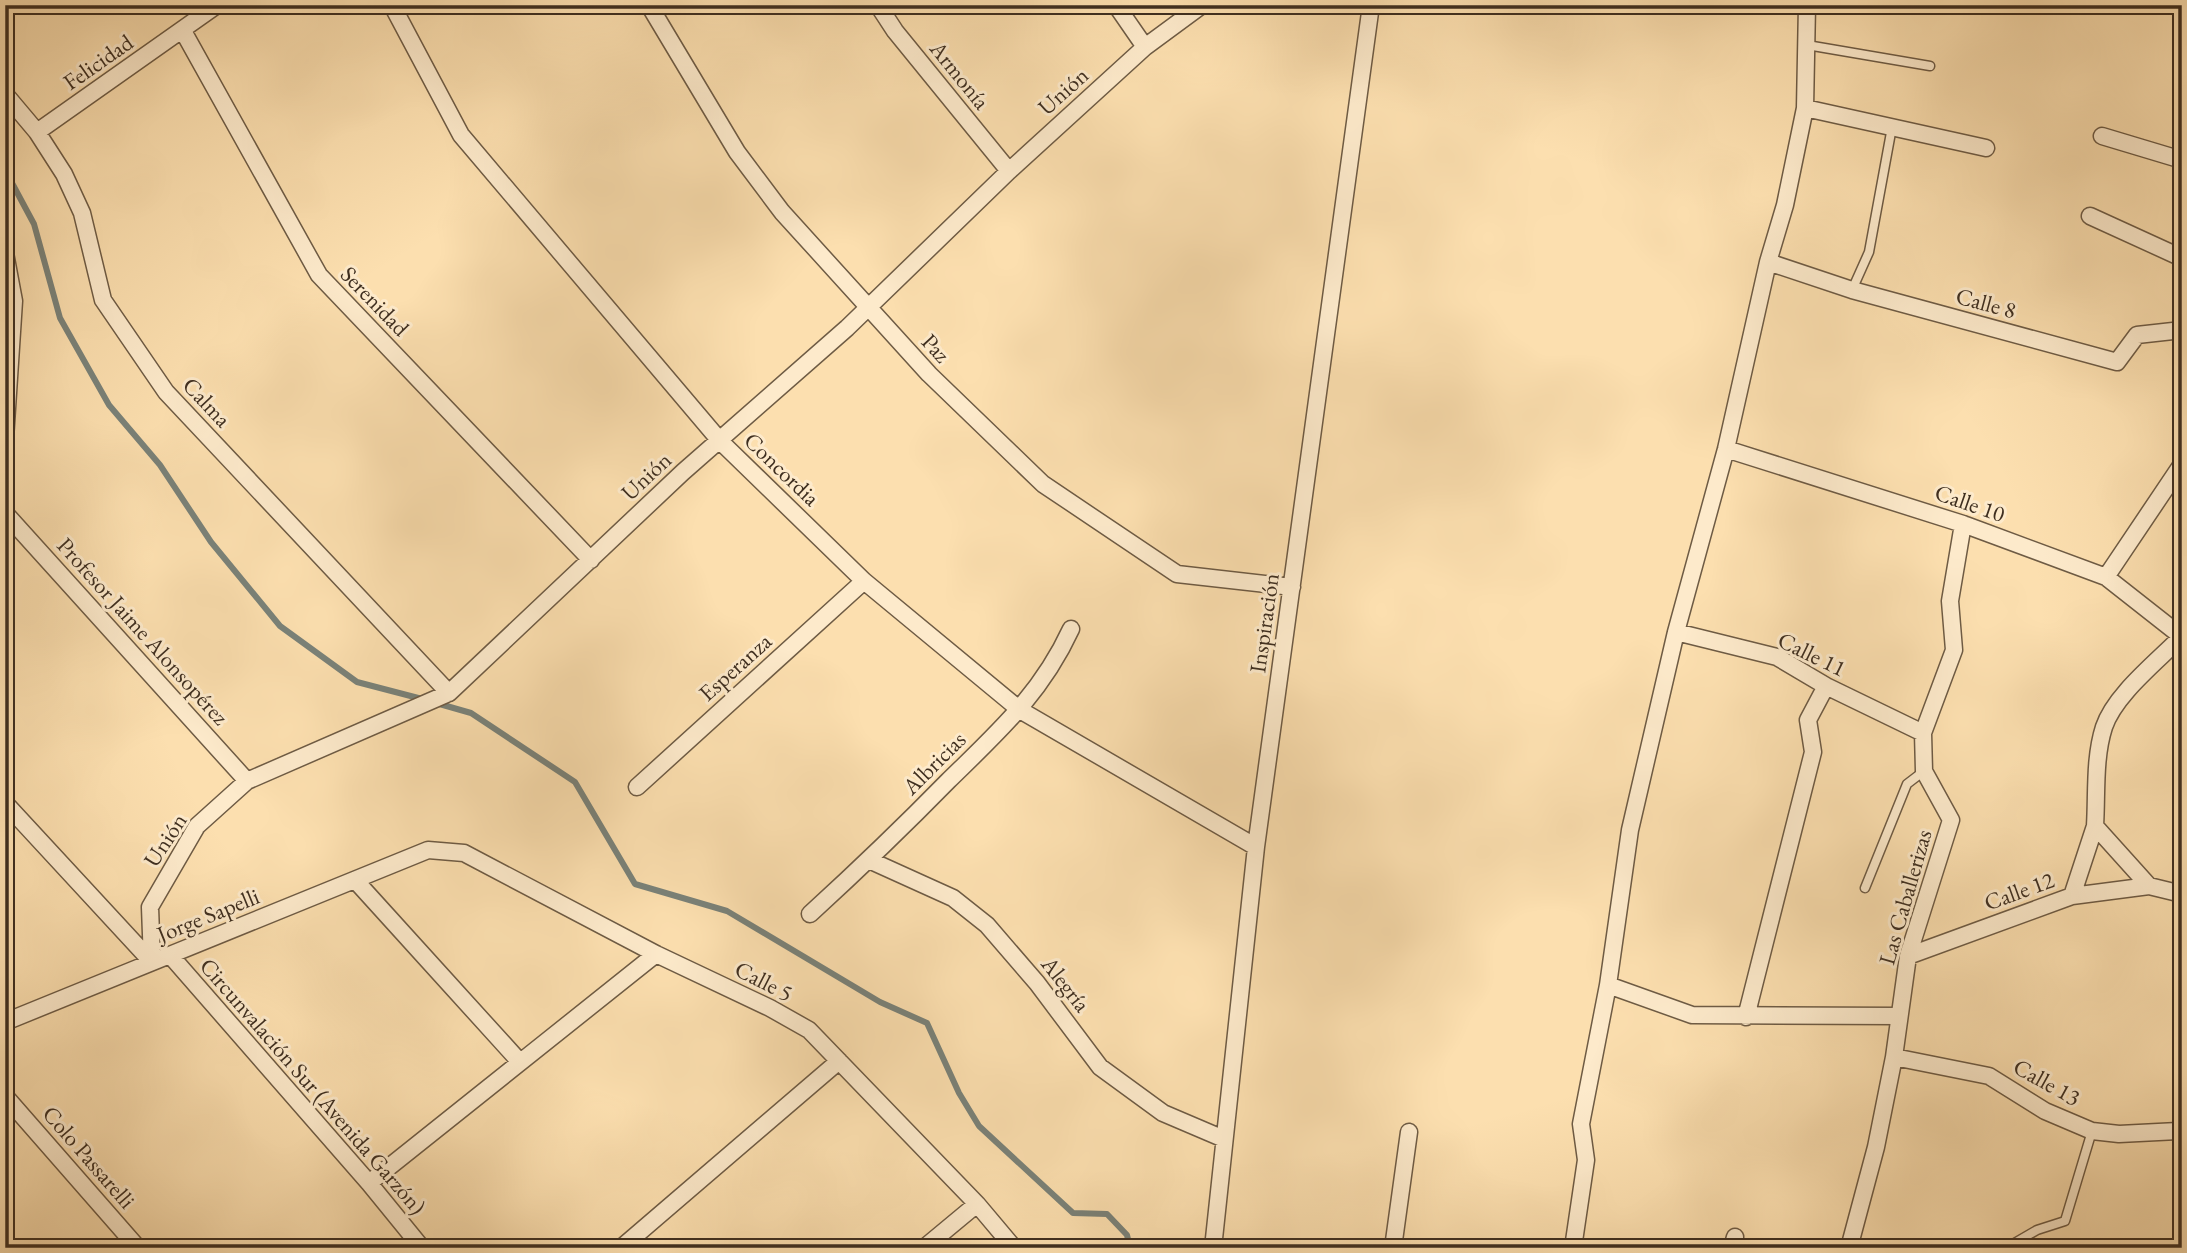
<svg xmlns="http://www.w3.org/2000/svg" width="2187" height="1253" font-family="'EB Garamond',serif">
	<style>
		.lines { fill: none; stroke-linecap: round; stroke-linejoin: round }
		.stream { stroke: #7a8279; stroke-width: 6 }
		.service-casing { stroke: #6e5b44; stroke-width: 11 }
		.minor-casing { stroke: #6e5b44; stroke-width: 19 }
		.service { stroke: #fdeacb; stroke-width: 8 }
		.minor { stroke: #fdeacb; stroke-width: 16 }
		.labels { text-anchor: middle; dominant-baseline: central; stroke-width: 6; stroke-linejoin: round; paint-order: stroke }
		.street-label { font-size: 23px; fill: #3f2f20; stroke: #fdeacb }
	</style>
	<rect width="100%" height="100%" fill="#fcdfaf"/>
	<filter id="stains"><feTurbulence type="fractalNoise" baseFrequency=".00286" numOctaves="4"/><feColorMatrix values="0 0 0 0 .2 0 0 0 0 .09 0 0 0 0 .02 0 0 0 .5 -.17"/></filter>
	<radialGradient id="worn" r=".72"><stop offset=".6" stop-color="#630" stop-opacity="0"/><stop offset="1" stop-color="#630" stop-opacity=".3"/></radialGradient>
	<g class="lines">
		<path class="stream" d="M5 170 34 224 60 318 109 405 160 465 211 542 280 626 357 682 426 700
			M436 703 471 713 575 782 635 884 727 911 880 1002 927 1023 959 1093 979 1126 1073 1213 1107 1214 1127 1235 1130 1248"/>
		<defs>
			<path id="service" d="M1807 45 1930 66
				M1852 290 1869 252 1892 127
				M1865 888 1907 784 1924 771
				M2006 1248 2037 1230 2065 1221 2092 1131"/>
			<path id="minor" d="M392 5 461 135 721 442 864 581 1020 710 1256 847
				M649 5 737 152 782 212 929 374 1043 484 1177 574 1292 587
				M878 5 895 31 1009 171
				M1116 5 1145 47
				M183 31 319 275 591 560
				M5 94 37 132 64 174 82 213 103 300 166 392 449 693
				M1805 108 1986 148
				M37 132 217 5
				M2102 136 2182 160
				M2090 216 2182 258
				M5 253 14 301 5 439
				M1768 262 1852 290 2117 362 2137 335 2182 330
				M1726 449 1963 524 2106 577 2181 636
				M5 513 247 781
				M2106 577 2182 464
				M1676 632 1777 657 1826 686 1923 733
				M2182 636C2158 661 2115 694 2104 727 2094 758 2097 794 2095 826L2149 886 2182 894
				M637 787 864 581
				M5 803 152 962
				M869 860 953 898 987 925 1037 983 1100 1067 1163 1113 1224 1139
				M355 880 520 1062
				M2072 896 2095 826
				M810 914C857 871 903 827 948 781 998 732 1041 694 1071 629
				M170 955 369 1183 422 1248
				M1908 956 2072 896 2149 886
				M152 962 150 907 197 826 247 781 449 693 683 472 847 328 1009 171 1145 47 1202 5
				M1608 985 1692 1015 1899 1016
				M1746 1017 1813 752 1808 720 1826 686
				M5 1022 428 850 464 853 656 954 770 1008 809 1030 977 1204 1014 1248
				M1894 1057 1989 1076 2045 1111 2092 1131 2119 1134 2178 1131
				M5 1096 138 1248
				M369 1183 656 954
				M621 1248 839 1061
				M924 1248 977 1204
				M1213 1248 1256 847 1371 5
				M1393 1248 1409 1132
				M1573 1248 1586 1160 1581 1124 1608 985 1630 830 1676 632 1726 449 1768 262 1785 205 1805 108 1807 5
				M1732 1248 1735 1237
				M1849 1248 1876 1147 1894 1057 1908 956 1951 820 1924 771 1923 733 1954 650 1950 601 1963 524"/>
		</defs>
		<use href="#service" class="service-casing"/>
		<use href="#minor" class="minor-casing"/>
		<use href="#service" class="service"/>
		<use href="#minor" class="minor"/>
	</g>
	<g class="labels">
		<g class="street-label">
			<text transform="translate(98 62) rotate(-35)">Felicidad</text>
			<text transform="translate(960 75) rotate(51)">Armonía</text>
			<text transform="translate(1063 91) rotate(-42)">Unión</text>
			<text transform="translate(375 301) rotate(46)">Serenidad</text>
			<text transform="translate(1986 303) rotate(15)">Calle 8</text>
			<text transform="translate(936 348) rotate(47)">Paz</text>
			<text transform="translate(207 402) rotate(47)">Calma</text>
			<text transform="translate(782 469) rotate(44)">Concordia</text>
			<text transform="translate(646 476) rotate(-43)">Unión</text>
			<text transform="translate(1970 503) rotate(19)">Calle 10</text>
			<text transform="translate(1264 623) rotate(-82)">Inspiración</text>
			<text transform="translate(143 631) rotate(48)">Profesor Jaime Alonsopérez</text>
			<text transform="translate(1812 654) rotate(26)">Calle 11</text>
			<text transform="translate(735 667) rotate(-42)">Esperanza</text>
			<text transform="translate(934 763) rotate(-45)">Albricias</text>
			<text transform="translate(165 840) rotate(-57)">Unión</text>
			<text transform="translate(2019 891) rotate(-20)">Calle 12</text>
			<text transform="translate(1905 897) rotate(-74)">Las Caballerizas</text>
			<text transform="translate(208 915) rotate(-22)">Jorge Sapelli</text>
			<text transform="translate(764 981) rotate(27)">Calle 5</text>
			<text transform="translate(1066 984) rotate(52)">Alegría</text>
			<text transform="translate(2047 1082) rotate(29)">Calle 13</text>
			<text transform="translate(313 1086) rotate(49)">Circunvalación Sur (Avenida Garzón)</text>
			<text transform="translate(89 1157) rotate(49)">Colo Passarelli</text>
		</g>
	</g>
	<rect width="2187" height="1253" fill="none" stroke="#fcdfaf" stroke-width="28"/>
	<rect x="7" y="7" width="2173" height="1239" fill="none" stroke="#3f2f20" stroke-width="3.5"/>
	<rect x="14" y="14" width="2159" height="1225" fill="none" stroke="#3f2f20" stroke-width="2"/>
	<rect width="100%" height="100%" filter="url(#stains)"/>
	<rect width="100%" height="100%" fill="url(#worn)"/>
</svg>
